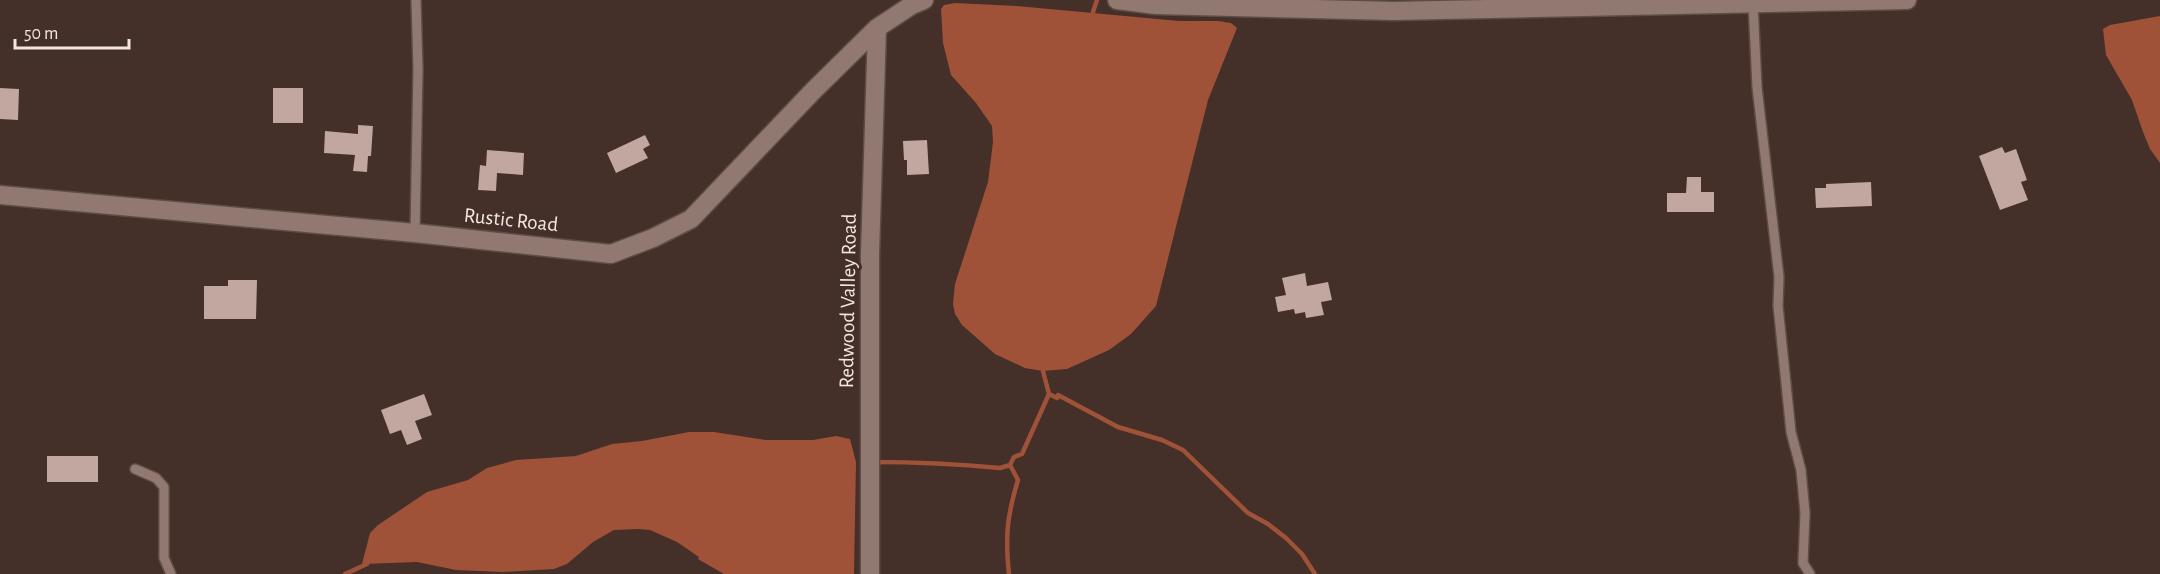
<svg xmlns="http://www.w3.org/2000/svg" width="2160" height="574" font-family="'Alegreya Sans',sans-serif">
	<style>
		.water { fill: #a05239 }
		.lines { fill: none; stroke-linecap: round; stroke-linejoin: round }
		.stream { stroke: #a05239; stroke-width: 4.5 }
		.building { fill: #c1a79f }
		.lane-casing { stroke: #5e4d47; stroke-width: 12 }
		.street-casing { stroke: #5e4d47; stroke-width: 21 }
		.lane { stroke: #917971; stroke-width: 9 }
		.street { stroke: #917971; stroke-width: 18 }
		.labels { text-anchor: middle; dominant-baseline: central; stroke-width: 6; stroke-linejoin: round; paint-order: stroke }
		.street-label { font-size: 21px; fill: #f3e6e1; stroke: #442f29 }
	</style>
	<rect width="100%" height="100%" fill="#442f29"/>
	<path class="water" d="M955 3 1017 6 1179 21H1218L1231 23 1237 28 1208 100 1156 306 1131 334 1109 350 1067 369 1043 371 1025 368 995 354 962 325 955 314 953 304 955 284 988 182 993 142 992 126 976 103 951 75 943 43 941 9 944 5Z
		M2160 16V163L2150 149 2143 132 2132 100 2106 55 2103 29 2110 25Z
		M689 432H714L765 440H813L836 436 850 439 856 462 854 574H724L698 559 699 557 677 542 650 530 638 529 614 530 593 542 567 564 554 569 503 572 456 570 417 562 362 564 370 533 378 525 427 492 468 480 487 468 516 460 576 456 612 444 642 441Z"/>
	<g class="lines">
		<path class="stream" d="M1093 12 1097 0
			M1049 394 1057 398 1058 395 1118 427 1162 440 1183 450 1248 513 1268 524 1286 538 1302 554 1315 574
			M873 462C916 462 958 464 1000 468L1010 465 1014 457 1022 454 1049 394 1043 371
			M345 574 367 564
			M1009 574C1005 537 1007 516 1018 480L1010 465"/>
	</g>
	<path class="building" d="M0 88 19 89 18 120 0 119Z
		M273 88H303V123H273Z
		M358 125 373 126 371 156H368L367 172 353 171 355 155 324 153 325 131 358 134Z
		M645 135 650 145 643 149 648 158 616 173 607 153Z
		M927 140 929 174 907 175V160H904L903 141Z
		M2002 147 2005 153 2016 149 2027 180 2021 182 2028 200 2000 210 1979 156Z
		M487 150 524 153 523 175 497 173 496 191 478 190 480 165 486 166Z
		M1687 177H1701V192H1714V212H1667V193H1686Z
		M1871 182 1872 206 1816 208 1815 188H1826V184Z
		M1305 273 1307 286 1328 282 1332 300 1321 302 1324 315 1306 318 1305 312 1295 314 1294 309 1278 312 1275 297 1286 295 1282 278Z
		M228 280H257L256 319H204V286H228Z
		M424 394 432 415 415 421 422 439 407 445 401 430 390 434 381 410Z
		M47 456H98V482H47Z"/>
	<g class="lines">
		<defs>
			<path id="lane" d="M1753 3 1757 87 1779 277 1778 306 1791 432 1801 470 1805 513 1803 563 1810 574
				M415 233 418 69 416 0
				M135 469 156 478 164 487V558L171 574"/>
			<path id="street" d="M1117 0 1156 5 1394 11 1907 0
				M0 195 415 233 611 254 653 238 691 219 813 91 877 28 912 5 924 0
				M870 574V254L877 28"/>
		</defs>
		<use href="#lane" class="lane-casing"/>
		<use href="#street" class="street-casing"/>
		<use href="#lane" class="lane"/>
		<use href="#street" class="street"/>
	</g>
	<g class="labels">
		<g class="street-label">
			<text transform="translate(511 220) rotate(6)">Rustic Road</text>
			<text transform="translate(848 301) rotate(-89)">Redwood Valley Road</text>
		</g>
	</g>
	<path d="M15 39v9h114v-9" fill="none" stroke="#f3e6e1" stroke-width="3"/>
	<text x="24" y="39" font-size="18" fill="#f3e6e1" stroke="#442f29" stroke-width="4.5" paint-order="stroke">50 m</text>
</svg>
